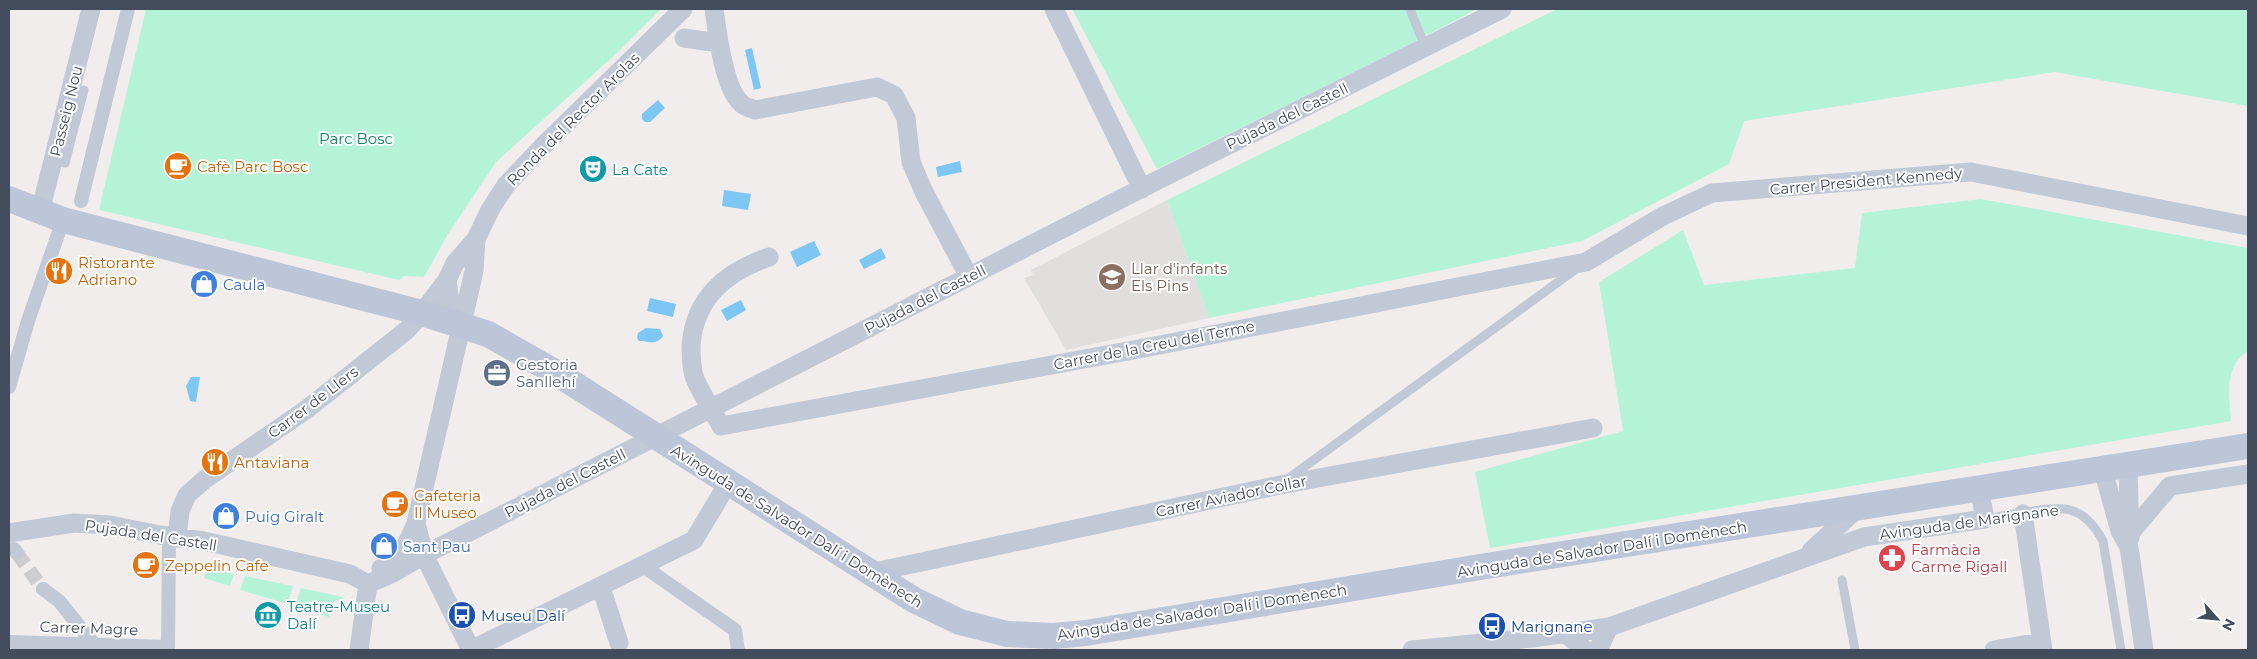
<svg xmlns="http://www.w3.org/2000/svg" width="2257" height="659" font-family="Montserrat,sans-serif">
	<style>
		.education { fill: #e1dede }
		.green { fill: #b5f3d8 }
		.water { fill: #7ec6f4 }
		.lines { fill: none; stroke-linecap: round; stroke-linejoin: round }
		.pedestrian-tunnel { stroke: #cdcdcf; stroke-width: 14; stroke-dasharray: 14 7; stroke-linecap: butt }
		.service { stroke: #c1c9d6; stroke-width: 9 }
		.pedestrian { stroke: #c1c9d6; stroke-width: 14 }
		.minor { stroke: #c1c9d6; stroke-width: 19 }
		.secondary { stroke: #bdc5d8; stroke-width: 26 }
		.labels { text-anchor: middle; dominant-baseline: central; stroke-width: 4; stroke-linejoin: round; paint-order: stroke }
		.street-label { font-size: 15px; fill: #434c5c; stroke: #fff }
		.park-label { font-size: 15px; fill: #0d845e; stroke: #fff }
		.food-label { font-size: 15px; fill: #c56008; stroke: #fff; text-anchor: start }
		.culture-label { font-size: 15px; fill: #0d838f; stroke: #fff; text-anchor: start }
		.education-label { font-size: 15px; fill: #785e54; stroke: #fff; text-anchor: start }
		.shop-label { font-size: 15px; fill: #366cbe; stroke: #fff; text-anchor: start }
		.service-label { font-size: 15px; fill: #4e5e75; stroke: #fff; text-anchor: start }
		.health-label { font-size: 15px; fill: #be3a42; stroke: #fff; text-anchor: start }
		.transit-label { font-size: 15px; fill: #164399; stroke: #fff; text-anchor: start }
	</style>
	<rect width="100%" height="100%" fill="#f0edec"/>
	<path class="education" d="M1167 200 1209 318 1066 350 1024 278 1033 275 1031 270Z"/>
	<path class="green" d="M146 9H661L619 51 496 162 448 234 424 277 405 276 399 280 99 210Z
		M1072 9H1477L1393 53 1157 169Z
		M1557 9H2248V106L2054 72 1744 121 1729 164 1582 241 1209 318 1167 200Z
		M1981 199 2248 248V351C2224 366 2229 397 2231 421L1490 548 1475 472 1623 431 1599 282 1683 230 1704 285 1855 268 1862 213Z
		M207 567 234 574 230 586 204 578Z
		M245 576 293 586 288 604 240 590Z
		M301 588 343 597 342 601 336 600 330 605 329 617 295 606Z"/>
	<path class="water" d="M752 48 761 88 754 90 745 50Z
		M658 100 665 108 650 122H645L642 119V114Z
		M960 161 962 172 938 177 936 167Z
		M724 190 751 194 748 210 722 206Z
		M814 241 821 255 797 267 790 252Z
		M881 248 886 258 864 269 859 260Z
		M650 298 676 304 673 317 647 311Z
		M741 300 746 310 727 321 721 310Z
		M646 328 660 329 663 336C655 347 648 340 639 341L637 338 638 333Z
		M191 377H200L196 402 190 401 186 386Z"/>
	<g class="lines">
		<path class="pedestrian-tunnel" d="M17 553 43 589"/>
		<path class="service" d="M1410 9 1425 47
			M54 161 65 163 84 90
			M1289 478 1576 269
			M1985 519C2004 516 2053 505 2070 510 2085 514 2096 528 2103 541L2121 650
			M1842 580 1855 650"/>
		<path class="pedestrian" d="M81 201 128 9
			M9 387 28 321 63 220
			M14 549 17 553
			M643 566 735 630 738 650
			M43 589 59 601 93 643
			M9 642 168 647
			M168 650 169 537"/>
		<path class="minor" d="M714 9C717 31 724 89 741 103 744 107 751 108 755 110L877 87 894 95 906 118 911 162 924 192 969 277
			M1054 9 1142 189
			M684 38 719 43
			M40 212 91 9
			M769 257C726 272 695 297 691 345 691 356 691 369 695 379 702 395 713 411 721 426L1160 345 1586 262 1663 216 1712 193 1971 172 2248 226
			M447 280 451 311 462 325
			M2128 466 2130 538
			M2103 470 2120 531 2129 547 2144 650
			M2023 514 2043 650
			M2131 532 2170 486 2248 474
			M9 533 74 523 110 525 160 535 204 541 350 574 368 584
			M177 538 180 511 187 495 204 480 307 409 407 330 422 313 447 280 455 263 476 239 490 210 506 185 545 144 683 9
			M1811 551 1859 507
			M381 568C402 559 407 544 416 523
			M870 573 1280 485 1593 428
			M368 584 393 573 424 555 1154 182 1502 9
			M601 587 619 643
			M1565 633 1585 650
			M359 650 368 584
			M471 650 424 555 416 523 474 271 476 239
			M471 650 694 540 728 483
			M1412 650 1532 638 1609 627 1864 537 1985 519 1979 487
			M1598 650 1609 627
			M1994 650 2041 642"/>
		<path class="secondary" d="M9 199 63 220 422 313 488 334 553 371 914 600 960 622 1007 634 1054 636 1086 633 1480 567 2248 446"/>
	</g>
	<defs>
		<symbol id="cafe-disc" viewBox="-11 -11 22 22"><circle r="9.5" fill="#e8710a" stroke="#fff"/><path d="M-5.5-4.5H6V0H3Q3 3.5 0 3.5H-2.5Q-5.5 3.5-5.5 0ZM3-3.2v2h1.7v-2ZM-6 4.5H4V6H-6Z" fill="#fff"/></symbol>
		<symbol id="theatre-disc" viewBox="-11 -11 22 22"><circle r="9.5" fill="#0f9aa8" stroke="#fff"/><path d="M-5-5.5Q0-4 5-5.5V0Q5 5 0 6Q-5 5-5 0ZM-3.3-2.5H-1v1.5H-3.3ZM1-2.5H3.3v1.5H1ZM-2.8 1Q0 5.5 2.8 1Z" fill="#fff"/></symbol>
		<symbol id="restaurant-disc" viewBox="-11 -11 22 22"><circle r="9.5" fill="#e8710a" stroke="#fff"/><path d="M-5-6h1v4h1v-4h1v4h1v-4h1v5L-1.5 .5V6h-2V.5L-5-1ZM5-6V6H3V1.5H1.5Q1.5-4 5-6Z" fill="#fff"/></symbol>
		<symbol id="school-disc" viewBox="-11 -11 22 22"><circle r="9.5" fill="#8d6e63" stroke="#fff"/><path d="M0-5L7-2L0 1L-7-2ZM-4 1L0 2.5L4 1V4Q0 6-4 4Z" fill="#fff"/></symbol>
		<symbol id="shop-disc" viewBox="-11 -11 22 22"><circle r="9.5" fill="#3f7fe0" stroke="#fff"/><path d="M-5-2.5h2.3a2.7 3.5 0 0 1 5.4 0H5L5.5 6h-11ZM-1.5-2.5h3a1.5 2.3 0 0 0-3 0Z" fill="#fff"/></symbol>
		<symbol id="office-disc" viewBox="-11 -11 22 22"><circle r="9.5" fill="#5c6f8a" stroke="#fff"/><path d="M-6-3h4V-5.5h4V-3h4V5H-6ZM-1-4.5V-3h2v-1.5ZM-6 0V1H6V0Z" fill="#fff"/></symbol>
		<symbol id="pharmacy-disc" viewBox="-11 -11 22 22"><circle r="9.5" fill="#e0444e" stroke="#fff"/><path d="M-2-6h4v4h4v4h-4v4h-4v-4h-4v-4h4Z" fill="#fff"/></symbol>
		<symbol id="museum-disc" viewBox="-11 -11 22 22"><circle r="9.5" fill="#0f9aa8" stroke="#fff"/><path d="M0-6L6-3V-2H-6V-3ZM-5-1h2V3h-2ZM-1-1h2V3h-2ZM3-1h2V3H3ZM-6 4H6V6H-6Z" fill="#fff"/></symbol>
		<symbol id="bus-disc" viewBox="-11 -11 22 22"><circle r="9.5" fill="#1a4fb4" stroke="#fff"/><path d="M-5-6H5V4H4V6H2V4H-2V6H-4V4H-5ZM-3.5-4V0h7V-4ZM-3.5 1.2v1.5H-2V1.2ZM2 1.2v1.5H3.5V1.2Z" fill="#fff"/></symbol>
	</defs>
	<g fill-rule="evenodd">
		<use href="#cafe-disc" x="162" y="150" width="32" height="32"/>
		<use href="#theatre-disc" x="577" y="153" width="32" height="32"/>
		<use href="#restaurant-disc" x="43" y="255" width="32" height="32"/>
		<use href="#school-disc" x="1096" y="261" width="32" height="32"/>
		<use href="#shop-disc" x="188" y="268" width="32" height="32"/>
		<use href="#office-disc" x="481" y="357" width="32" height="32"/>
		<use href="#restaurant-disc" x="199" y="446" width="32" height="32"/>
		<use href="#cafe-disc" x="379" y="488" width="32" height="32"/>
		<use href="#shop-disc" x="210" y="500" width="32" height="32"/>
		<use href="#shop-disc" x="368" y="530" width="32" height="32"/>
		<use href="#pharmacy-disc" x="1876" y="542" width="32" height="32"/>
		<use href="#cafe-disc" x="130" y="549" width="32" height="32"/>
		<use href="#museum-disc" x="252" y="599" width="32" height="32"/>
		<use href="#bus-disc" x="446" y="599" width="32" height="32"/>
		<use href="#bus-disc" x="1476" y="610" width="32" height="32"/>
	</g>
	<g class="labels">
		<g class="street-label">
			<text transform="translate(66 111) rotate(-76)">Passeig Nou</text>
			<text transform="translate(1287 116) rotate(-26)">Pujada del Castell</text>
			<text transform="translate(573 119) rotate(-45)">Ronda del Rector Arolas</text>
			<text transform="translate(1866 181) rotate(-5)">Carrer President Kennedy</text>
			<text transform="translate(925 299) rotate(-27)">Pujada del Castell</text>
			<text transform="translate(1154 345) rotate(-11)">Carrer de la Creu del Terme</text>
			<text transform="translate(313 402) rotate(-37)">Carrer de Llers</text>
			<text transform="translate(565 483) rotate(-27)">Pujada del Castell</text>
			<text transform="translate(1231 496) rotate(-12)">Carrer Aviador Collar</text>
			<text transform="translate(1969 522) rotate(-8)">Avinguda de Marignane</text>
			<text transform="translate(797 526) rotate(32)">Avinguda de Salvador Dalí i Domènech</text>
			<text transform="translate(151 535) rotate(9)">Pujada del Castell</text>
			<text transform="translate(1602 549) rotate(-9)">Avinguda de Salvador Dalí i Domènech</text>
			<text transform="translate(1202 612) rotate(-9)">Avinguda de Salvador Dalí i Domènech</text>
			<text transform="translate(89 628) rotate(2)">Carrer Magre</text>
		</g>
		<g class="park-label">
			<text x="356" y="138">Parc Bosc</text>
		</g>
		<g class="food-label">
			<text x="197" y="166">Cafè Parc Bosc</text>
			<text x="78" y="262">Ristorante<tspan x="78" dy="17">Adriano</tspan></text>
			<text x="234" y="462">Antaviana</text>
			<text x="414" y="495">Cafeteria<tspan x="414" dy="17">Il Museo</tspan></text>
			<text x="165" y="565">Zeppelin Cafe</text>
		</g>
		<g class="culture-label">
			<text x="612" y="169">La Cate</text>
			<text x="287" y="606">Teatre-Museu<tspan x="287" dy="17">Dalí</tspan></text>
		</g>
		<g class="education-label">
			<text x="1131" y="268">Llar d'infants<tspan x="1131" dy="17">Els Pins</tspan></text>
		</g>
		<g class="shop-label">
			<text x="223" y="284">Caula</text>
			<text x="245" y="516">Puig Giralt</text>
			<text x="403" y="546">Sant Pau</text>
		</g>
		<g class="service-label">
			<text x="516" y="364">Gestoria<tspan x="516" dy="17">Sanllehí</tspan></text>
		</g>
		<g class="health-label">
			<text x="1911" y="549">Farmàcia<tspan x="1911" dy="17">Carme Rigall</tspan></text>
		</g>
		<g class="transit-label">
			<text x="481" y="615">Museu Dalí</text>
			<text x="1511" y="626">Marignane</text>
		</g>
	</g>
	<rect width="2257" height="659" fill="none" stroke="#434c5c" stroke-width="20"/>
	<g transform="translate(2217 619) rotate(117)" stroke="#ffffff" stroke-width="4" paint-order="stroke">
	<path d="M0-4L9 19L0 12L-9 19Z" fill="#434c5c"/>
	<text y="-8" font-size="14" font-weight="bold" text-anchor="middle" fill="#434c5c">N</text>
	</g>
</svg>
